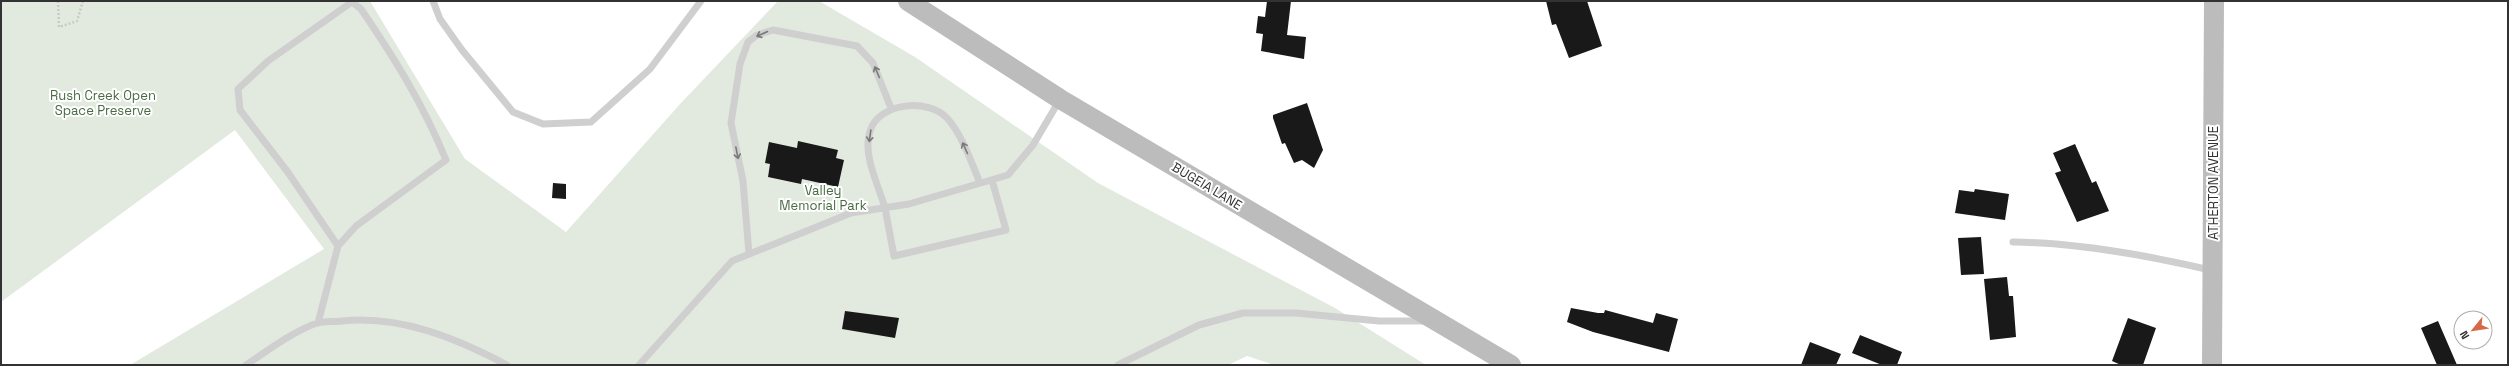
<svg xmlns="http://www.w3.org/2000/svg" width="2509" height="366" font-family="'Space Grotesk',sans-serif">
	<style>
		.green { fill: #e2eae0 }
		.building { fill: #191919 }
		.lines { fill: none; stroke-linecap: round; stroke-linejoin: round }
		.path { stroke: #c9c9c9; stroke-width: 2.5; stroke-dasharray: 2 2; stroke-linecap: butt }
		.lane { stroke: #cfcfcf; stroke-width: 7 }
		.secondary { stroke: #bcbcbc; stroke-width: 20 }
		.oneway { stroke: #797979 }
		.labels { text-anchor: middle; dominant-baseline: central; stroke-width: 4; stroke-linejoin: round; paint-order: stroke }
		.park-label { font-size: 13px; fill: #496b43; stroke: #fff }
		.street-label { font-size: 13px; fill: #323232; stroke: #fff }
	</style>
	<rect width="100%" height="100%" fill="#fff"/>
	<path class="green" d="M1 1H370L465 159 566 232 681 103 778 1H819L915 57 1098 183 1335 308 1426 365H1274L1247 356 1228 365H130L324 249 235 130 1 302Z"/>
	<path class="building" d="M1267 1H1291L1287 35 1306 37 1304 59 1261 51 1263 34 1256 33 1258 16 1265 17Z
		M1546 1H1587L1602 46 1569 58 1556 24 1552 25Z
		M1307 103 1323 150 1314 168 1302 160 1294 163 1285 143 1282 144 1273 118V115Z
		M798 141 838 150 836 158 844 160 838 187 802 179 801 184 768 177 770 164 765 163 769 142 797 148Z
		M2075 144 2092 183 2096 181 2109 211 2077 222 2055 173 2061 171 2053 153Z
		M553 183 566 184V199L552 198Z
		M1975 189 2009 194 2005 220 1955 213 1959 190 1974 192Z
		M1981 237 1984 274 1961 275 1958 238Z
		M2007 277 2009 296H2013L2016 337 1990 340 1984 279Z
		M1571 308 1598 313H1604L1605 310 1653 323 1656 313 1678 319 1669 352 1593 332 1567 322Z
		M845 311 899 318 895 338 842 329Z
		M2128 318 2156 328 2143 365H2121L2112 361Z
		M2438 321 2457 365H2437L2421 328Z
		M1860 335 1902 352 1897 365H1882L1852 353Z
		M1810 342 1841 354 1836 365H1801Z"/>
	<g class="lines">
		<path class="path" d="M58 1 59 27 77 21 83 1"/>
		<path class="lane" d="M433 1 440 19 462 50 513 112 543 124 591 122 650 69 701 1
			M980 183C971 162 963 136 947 118 929 98 879 102 870 131 862 155 879 186 885 208 888 224 891 240 894 256L1006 230 992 180
			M2013 242C2079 243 2146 255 2210 270
			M749 254 743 181 731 123 740 64 748 42 757 35 773 30 857 46 873 63 891 108
			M318 323 338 246 287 171 240 110 238 89 268 61 352 2 361 9C395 59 423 104 446 160L356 226 338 246
			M246 365C267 351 294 331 317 323 324 321 334 322 342 321 400 315 456 338 507 365
			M639 365 732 261 851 213 909 204 1008 175 1033 145 1059 101
			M1118 365 1199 325 1243 313H1296L1379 321H1425"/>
		<path class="secondary" d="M908 1 1060 99 1511 365
			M2212 365 2214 1"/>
	</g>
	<defs><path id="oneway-shaft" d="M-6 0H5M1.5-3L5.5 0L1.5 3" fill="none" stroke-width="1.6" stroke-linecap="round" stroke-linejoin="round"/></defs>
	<g class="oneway">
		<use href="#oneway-shaft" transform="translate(762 34) rotate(156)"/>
		<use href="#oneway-shaft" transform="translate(877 72) rotate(-113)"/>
		<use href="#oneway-shaft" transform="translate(870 136) rotate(98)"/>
		<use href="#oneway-shaft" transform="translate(965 148) rotate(-114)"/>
		<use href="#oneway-shaft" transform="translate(737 153) rotate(79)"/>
	</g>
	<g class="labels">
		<g class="park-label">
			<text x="103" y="95">Rush Creek Open<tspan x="103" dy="15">Space Preserve</tspan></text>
			<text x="823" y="190">Valley<tspan x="823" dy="15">Memorial Park</tspan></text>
		</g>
		<g class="street-label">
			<text transform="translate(2213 183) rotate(-90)">ATHERTON AVENUE</text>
			<text transform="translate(1207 186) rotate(31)">BUGEIA LANE</text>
		</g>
	</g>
	<rect width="2509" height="366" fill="none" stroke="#323232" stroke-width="4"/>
	<g transform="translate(2473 330) rotate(240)"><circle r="19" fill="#ffffff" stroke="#adadad"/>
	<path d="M0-3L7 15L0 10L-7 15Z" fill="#d66a48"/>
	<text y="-6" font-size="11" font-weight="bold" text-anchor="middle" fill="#323232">N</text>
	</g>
</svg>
